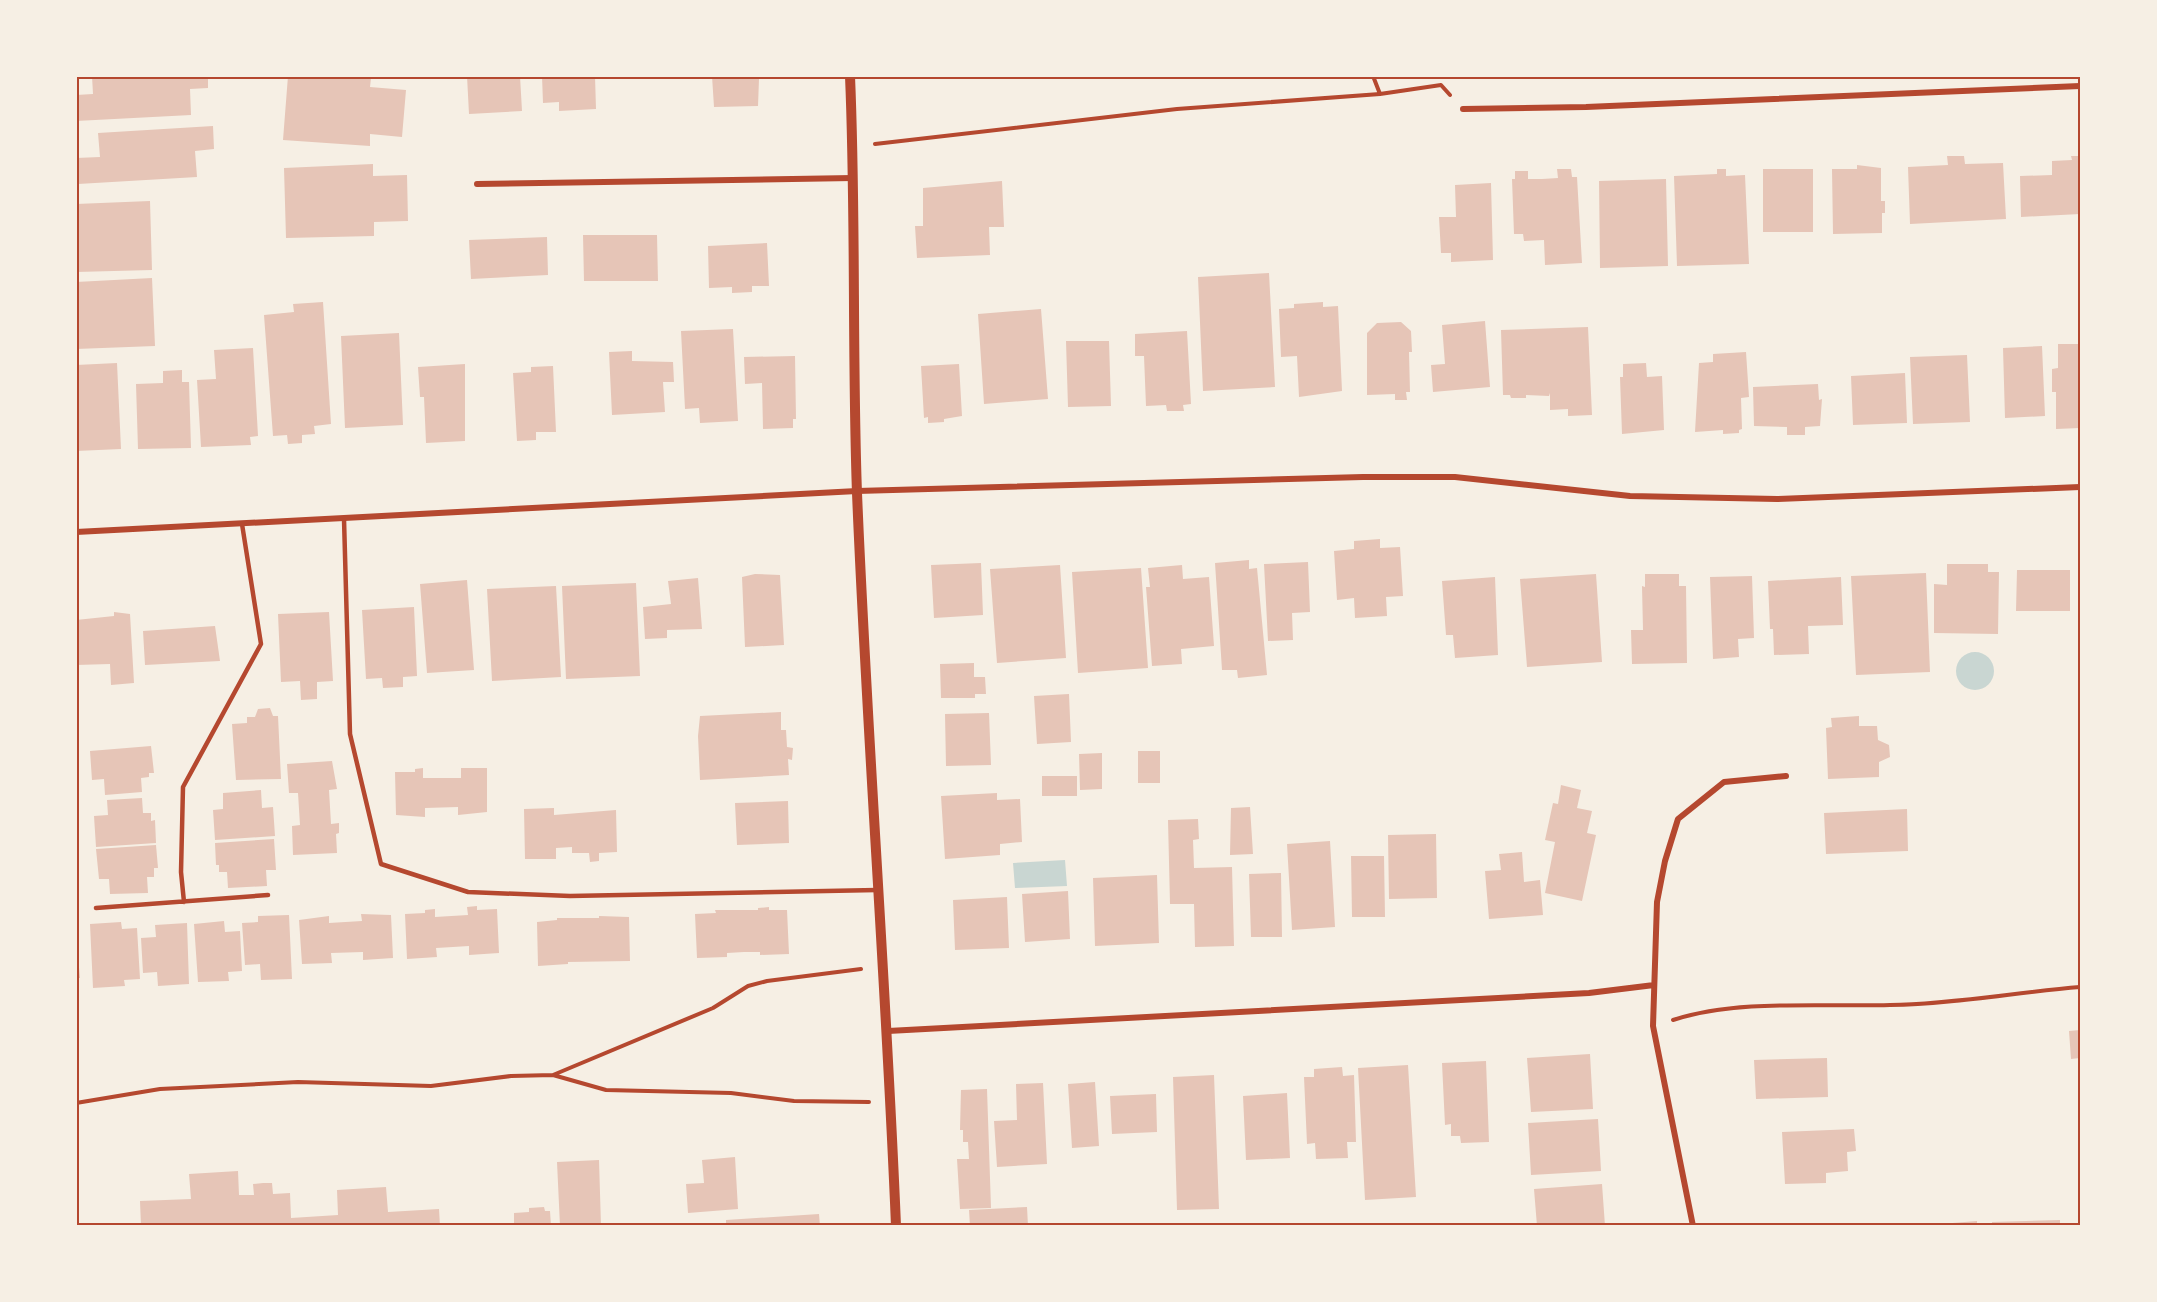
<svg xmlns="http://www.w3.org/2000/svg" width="2157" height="1302" font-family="'Exo 2',sans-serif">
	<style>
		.water { fill: #c9d6d2 }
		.building { fill: #e6c5b7 }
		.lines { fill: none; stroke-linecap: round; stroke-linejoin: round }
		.path { stroke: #b5482f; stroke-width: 4 }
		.service { stroke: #b5482f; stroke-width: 4.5 }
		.minor { stroke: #b5482f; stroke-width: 6 }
		.tertiary { stroke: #b5482f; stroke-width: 10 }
		.neatline { fill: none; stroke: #b5482f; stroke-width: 2 }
	</style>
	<rect width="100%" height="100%" fill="#f6efe4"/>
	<path class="water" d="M1956 671a19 19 0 1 1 38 0a19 19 0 1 1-38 0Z
		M1065 860 1067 886 1015 888 1013 863Z"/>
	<path class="building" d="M92 76H208V88L190 89 191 115 76 121V95L93 94Z
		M288 76 371 78 370 87 406 90 402 137 370 134V146L283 140Z
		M467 76H520L522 111 469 114Z
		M542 76H595L596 109 559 111V102L543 103Z
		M712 76H756L759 79 758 106 714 107Z
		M213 126 214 149 195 151 197 177 78 184 76 158 100 157 98 133Z
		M1947 156H1964L1965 164 2003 163 2006 219 1910 224 1908 167 1948 165Z
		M2071 156H2080V214L2021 217 2020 176 2052 175V161L2072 160Z
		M373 164V176L407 175 408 221 374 222V236L286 238 284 168Z
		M1857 165 1881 168V201H1885V213H1882V233L1833 234 1832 169H1857Z
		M1557 169H1571L1572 177H1577L1582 263 1545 265 1544 240 1524 241 1523 234H1514L1512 179H1515V171H1528V179H1542L1558 178Z
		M1717 169H1726V176L1745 175 1749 264 1677 266 1674 176 1717 174Z
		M1763 169H1813V232H1763Z
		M1666 179 1668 266 1600 268 1599 181Z
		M1002 181 1004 227H989L990 255 917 258 915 226H923V188Z
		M1491 183 1493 260 1451 262V253H1441L1439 217H1456L1455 185Z
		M150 201 152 270 76 272V204Z
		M583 235H657L658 281H584Z
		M547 237 548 275 471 279 469 240Z
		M767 243 769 286H752V292L732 293V287L709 288 708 246Z
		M1269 273 1275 387 1203 391 1198 277Z
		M152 278 155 346 76 349V282Z
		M323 302 331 424 314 426 315 434 302 435V443L288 444 287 435 273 436 264 315 294 312 293 304Z
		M1323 302V307L1338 306 1342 391 1299 397 1297 356 1281 357 1279 309 1294 308V304Z
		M1041 309 1048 399 984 404 978 314Z
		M1485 321 1490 387 1433 392 1431 365 1445 364 1442 325Z
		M1401 322 1411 331 1412 352H1409L1410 392H1406L1407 400H1395V394L1367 395V333L1377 323Z
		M1588 327 1592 415 1568 416V409L1550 410V393L1549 396 1526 395V398H1511L1510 395H1503L1501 330Z
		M733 329 738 421 700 423 699 408 685 409 681 331Z
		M1187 331 1191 404 1183 405 1184 411H1167L1166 405 1146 406 1144 356H1135V334Z
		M399 333 403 425 345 428 341 336Z
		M1066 341H1109L1111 406 1068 407Z
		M2058 344H2080V428L2056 429V392H2052V369L2058 368Z
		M2042 346 2045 416 2005 418 2003 348Z
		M253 348 258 436 250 437 251 445 201 447 197 380 216 379 214 350Z
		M632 351V361L673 362 674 382H663L665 412 612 415 609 352Z
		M1746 352 1749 397 1741 398 1742 429 1739 430V433L1723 434V430L1695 432 1699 363 1713 362V354Z
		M1967 355 1970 422 1913 424 1910 357Z
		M795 356 796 419H793V428L763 429 762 383 745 384 744 357Z
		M117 363 121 449 76 451V365Z
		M1646 363 1647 377 1662 376 1664 430 1622 434 1620 377H1623V364Z
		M465 364V441L426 443 424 397H420L418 367Z
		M959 364 962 416 944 419V422L928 423V417L924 418 921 366Z
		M553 366 556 432H536V440L517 441 513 373 531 372V367Z
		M182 370V382H189L191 448 138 449 136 384 163 383V371Z
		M1905 373 1907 423 1853 425 1851 376Z
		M1818 384 1819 400 1822 399 1820 426 1805 427V435H1787V427L1754 426 1753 387Z
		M1380 539V548L1400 547 1403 596 1386 597 1387 616 1355 618 1354 598 1337 600 1334 551 1354 549V541Z
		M1249 560V569L1257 568 1267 675 1238 678 1237 670H1222L1215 563Z
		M1308 562 1310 612 1292 613 1293 640 1268 641 1264 564Z
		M981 563 983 615 934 618 931 565Z
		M1947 564H1988V572H1999L1998 634 1934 633V584L1947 585Z
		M1060 565 1066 658 997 663 990 569Z
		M1182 565 1183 579 1209 577 1214 646 1181 649 1182 664 1152 666 1146 587H1150L1148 568Z
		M1141 568 1148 668 1078 673 1072 572Z
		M2017 570H2070V611H2016Z
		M1926 573 1930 672 1856 675 1851 576Z
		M755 574 780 575 784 645 745 647 742 577Z
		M1596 574 1602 662 1527 667 1520 579Z
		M1645 574H1679V586H1686L1687 663 1632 664 1631 630H1643L1642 586 1645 587Z
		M1752 576 1754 638 1738 639 1739 657 1713 659 1710 577Z
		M1495 577 1498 655 1455 658 1453 635H1446L1442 581Z
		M1841 577 1843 625 1808 626 1809 654 1774 655 1773 629H1770L1768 581Z
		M698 578 702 629 667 630V638L645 639 643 607 671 604 668 581Z
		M467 580 474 670 427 673 420 584Z
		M636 583 640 676 566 679 562 586Z
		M556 586 561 677 492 681 487 589Z
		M414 607 417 676 403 677V687L383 688 382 678 366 679 362 610Z
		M114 612 130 614 134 683 111 685 110 664 76 665V620L114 616Z
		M329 612 333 681 317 682V699L301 700 300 681 281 682 278 614Z
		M215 626 220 661 145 665 143 631Z
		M974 663V677H985L986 694H975V698H941L940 664Z
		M1069 694 1071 742 1037 744 1034 696Z
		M270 708 273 716H278L281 779 236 780 232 724 247 723V717H255L258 709Z
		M781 712V730H786L787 747 793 748 792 760 788 759 789 775 700 780 698 736 700 716Z
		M989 713 991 765 946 766 945 714Z
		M1859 716V726H1877L1878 740 1889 745 1890 757 1879 762V777L1828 779 1826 728 1832 727 1831 718Z
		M151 746 154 773H149V777L141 778 142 792 105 795 104 779 92 780 90 751Z
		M1138 751H1160V783H1138Z
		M1102 753V789L1080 790 1079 754Z
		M332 761 337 789 329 790 331 824 339 823V833L336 834 337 853 293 855 292 826 300 825 298 793H289L287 764Z
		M423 768V778H461V768H487V812L458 815V807L425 808V817L396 815 395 772H415V769Z
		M1042 776H1077V796H1042Z
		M1561 785 1581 790 1577 808 1592 811 1587 833 1596 835 1582 901 1545 893 1555 842 1545 840 1553 803 1558 804Z
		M261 790 262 808 273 807 275 836 215 840 213 810 223 809V793Z
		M997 793V800L1020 799 1022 842 1000 844V855L945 859 941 796Z
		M142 798 143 813H151V821L155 820 156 843 96 847 94 816 108 815 107 800Z
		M788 801 789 843 737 845 735 803Z
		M1250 807 1253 854 1230 855 1231 808Z
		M554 808V815L616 810 617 852 599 853V861L590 862 589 853H572V847L556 848V859H525L524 809Z
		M1907 809 1908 851 1826 854 1824 813Z
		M1198 819 1199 839 1193 840 1194 868 1232 867 1234 946 1195 947 1194 904H1170L1168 820Z
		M1436 834 1437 898 1389 899 1388 835Z
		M274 839 276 870H266L267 886 228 888 227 872H219V865H216L215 843Z
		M1330 841 1335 927 1292 930 1287 844Z
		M156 845 158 868H154V877H147L148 893 110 894 109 879H99L96 849Z
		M1522 852 1524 882 1540 880 1543 915 1489 919 1485 871 1501 870 1499 854Z
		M1351 856H1384L1385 917H1352Z
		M1281 873 1282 937H1251L1249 874Z
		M1157 875 1159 943 1095 946 1093 878Z
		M1068 891 1070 939 1025 942 1022 894Z
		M1007 897 1009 948 955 950 953 900Z
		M477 906V910L497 909 499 953 469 955V946L453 947 436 948 437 957 407 959 405 914 425 913V910L435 909V917L468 915 467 907Z
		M769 907V910H787L789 954 760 955V952H744L727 953V957L697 958 695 914 716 913 715 910H758V908Z
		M361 914 391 915 393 958 363 960V952L331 953 332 963 302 964 299 920 329 916V923L362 921Z
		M289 915 292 979 261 980 260 964 245 965 242 923 258 922V916Z
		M599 916 629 917 630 961 568 962V964L538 966 537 922 557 920V918H599Z
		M224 921 225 932 240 931 242 971 228 972 229 981 198 982 194 924Z
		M121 922 122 929 137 928 140 979 124 980 125 986 93 988 90 924Z
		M187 923 189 984 158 986 157 972 143 973 141 938 156 937 155 925Z
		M76 936 80 978H76Z
		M2080 1030V1058L2071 1059 2069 1031Z
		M1590 1054 1593 1109 1531 1112 1527 1058Z
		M1827 1058 1828 1097 1756 1099 1754 1060Z
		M1486 1061 1489 1142 1461 1143 1460 1136H1451V1124L1445 1125 1442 1063Z
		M1408 1065 1416 1197 1365 1200 1358 1068Z
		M1342 1067 1343 1076 1354 1075 1356 1142H1347L1348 1158 1316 1159 1315 1143 1307 1144 1304 1077H1314V1069Z
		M1214 1075 1219 1209 1177 1210 1173 1077Z
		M1095 1082 1099 1146 1072 1148 1068 1084Z
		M1043 1083 1047 1164 997 1167 994 1121 1017 1120 1016 1084Z
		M987 1089 991 1208 960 1209 957 1159H969L968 1142H963V1130H960L961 1090Z
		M1287 1093 1290 1158 1246 1160 1243 1096Z
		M1156 1094 1157 1132 1112 1134 1110 1096Z
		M1598 1119 1601 1171 1531 1175 1528 1123Z
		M1854 1129 1856 1151 1847 1152 1848 1171 1826 1173V1183L1785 1184 1782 1132Z
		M735 1157 738 1209 688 1213 686 1184 704 1183 702 1160Z
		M599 1160 601 1226H560L557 1162Z
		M238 1171 239 1195H254L253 1184 263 1183H272L273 1194 290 1193 291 1218 338 1215 337 1190 386 1187 388 1212 439 1209 440 1226H141L140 1201 191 1199 189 1174Z
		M1602 1184 1605 1226H1537L1534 1189Z
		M544 1207 545 1211H550L551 1226H514V1213L529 1212V1208Z
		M1027 1207 1028 1226H970L969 1210Z
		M819 1214 820 1226H726V1220Z
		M2060 1220V1226H1992V1222Z
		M1977 1221V1226H1940V1224Z"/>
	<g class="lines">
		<path class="path" d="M1373 76 1380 94
			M875 144 1177 109 1380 94 1441 85 1450 95
			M1673 1020C1738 999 1821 1007 1890 1005 1954 1004 2017 992 2080 987
			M553 1075 713 1008 748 986 767 981 861 969
			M76 1103 160 1089 298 1082 431 1086 511 1076 553 1075 606 1090 731 1093 794 1101 869 1102"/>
		<path class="service" d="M344 519 350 734 381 864 468 892 570 896 877 890
			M184 902 181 872 183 787 261 644 242 524
			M96 908 268 895"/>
		<path class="minor" d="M1463 109 1586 107 2080 86
			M477 184 853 178
			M76 532 857 491 1363 477H1455L1630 496 1777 499 2080 487
			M888 1031 1589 993 1654 985
			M1693 1226 1653 1026 1657 902 1665 861 1678 819 1724 782 1786 776"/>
		<path class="tertiary" d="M850 76C856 215 852 354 857 493 867 737 886 981 896 1226"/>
	</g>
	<rect width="2157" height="1302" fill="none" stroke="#f6efe4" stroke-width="156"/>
	<rect x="78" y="78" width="2001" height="1146" class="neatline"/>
</svg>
